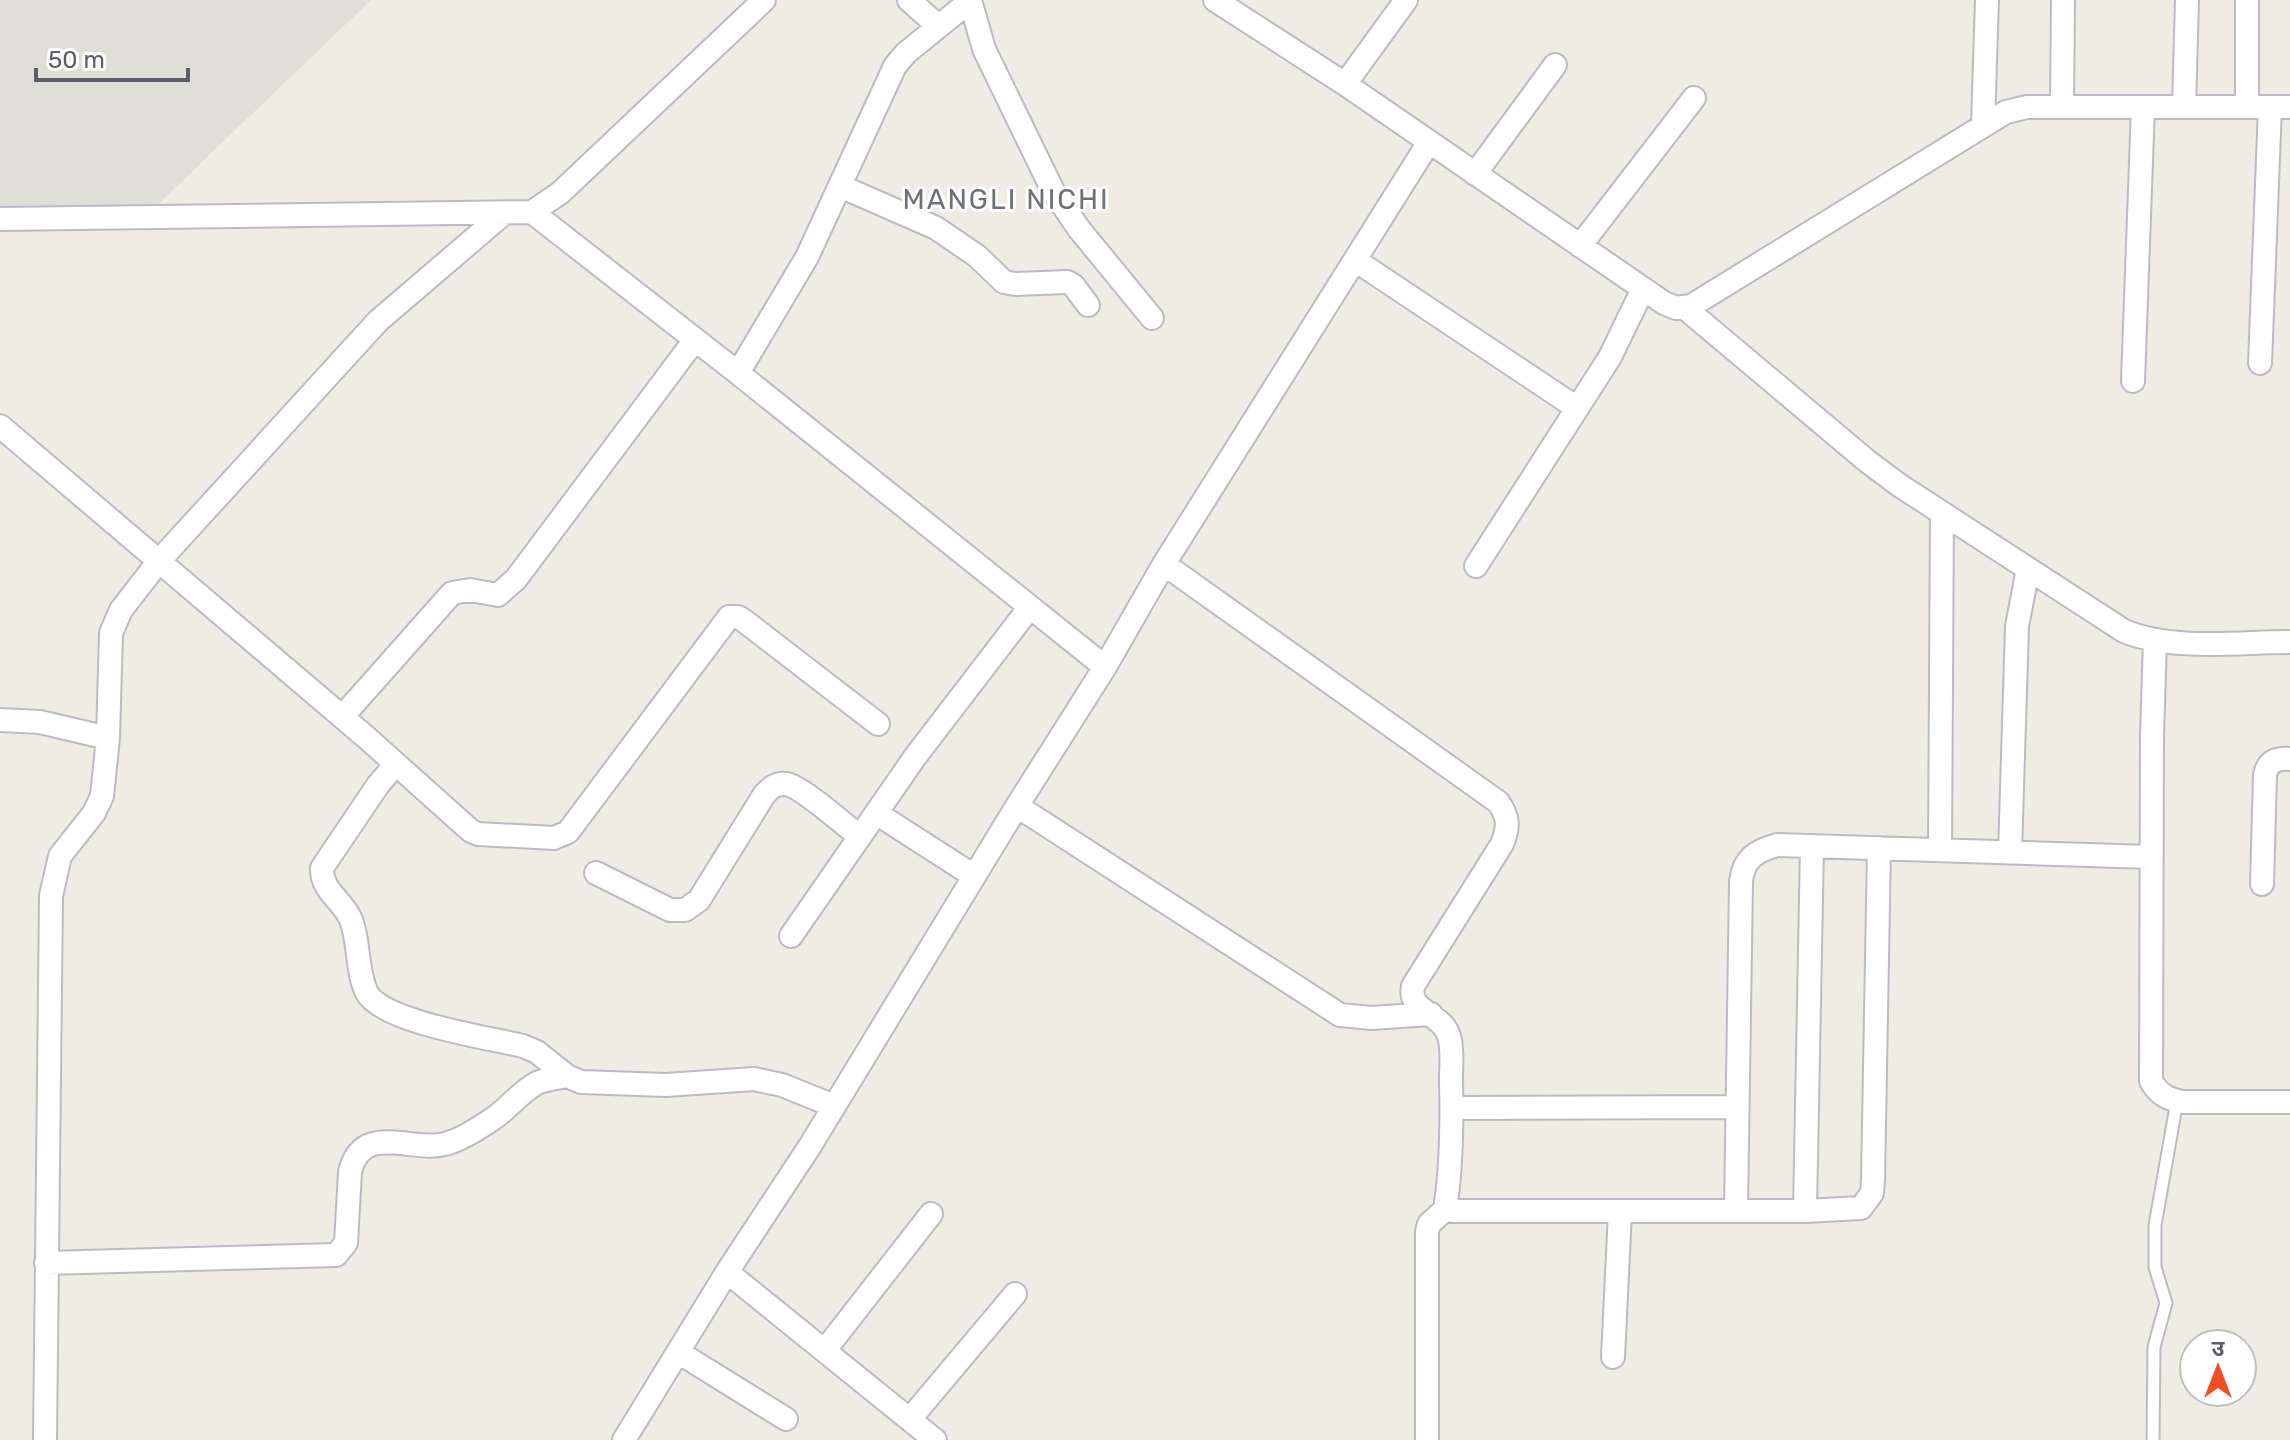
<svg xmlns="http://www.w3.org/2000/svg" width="2290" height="1440" font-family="Rubik,'Noto Sans Devanagari',sans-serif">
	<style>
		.industrial { fill: #dfdfd8 }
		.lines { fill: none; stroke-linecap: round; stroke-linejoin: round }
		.lane-casing { stroke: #bbbcc3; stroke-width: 15 }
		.street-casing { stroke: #bbbcc3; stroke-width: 26 }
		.lane { stroke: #fff; stroke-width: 11 }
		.street { stroke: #fff; stroke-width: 22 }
		.labels { text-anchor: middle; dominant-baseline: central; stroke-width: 6; stroke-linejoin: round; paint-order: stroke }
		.quarter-label { font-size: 28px; letter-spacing: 2px; fill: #6c7077; stroke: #fff }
	</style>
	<rect width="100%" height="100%" fill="#efede3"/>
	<path class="industrial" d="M0 0H371L153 209 0 208Z"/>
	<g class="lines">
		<defs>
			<path id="lane" d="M2153 1440 2154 1347 2166 1303 2155 1267V1225L2177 1101"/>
			<path id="street" d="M909 0 938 26
				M970 0 984 49 1053 191 1079 229 1152 318
				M1215 0 1345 84 1664 303 1676 308 1691 306 2006 112 2027 107H2290
				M2247 0V107
				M1345 84 1406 0
				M2062 107 2063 0
				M2184 107 2187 0
				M1983 125 1987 0
				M1475 174 1555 65
				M840 186 936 228 977 256 1004 282 1015 284 1067 282 1073 285 1088 305
				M532 212 738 373 1105 667
				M0 219 532 212 560 193 764 0
				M1580 246 1694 98
				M1355 260 1577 408
				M1685 308 1867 461 1899 485 2124 631C2172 651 2238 642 2290 642
				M2260 363 2270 107
				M738 373 807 257 895 66 906 53 970 1
				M2133 381 2143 107
				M0 426 367 738 471 831 478 834 554 838 568 832 729 617H738L743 620 878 724
				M1164 564 1498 802C1509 817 1509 827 1502 844L1413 986C1407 1012 1442 1013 1449 1036 1453 1049 1451 1066 1451 1079 1452 1121 1452 1161 1446 1202L1452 1211H1805L1861 1208 1872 1193 1873 1180 1879 848
				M1476 566 1610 357 1643 289
				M2155 640 2152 736 2151 1081C2159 1095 2168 1099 2183 1102H2290
				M342 717 452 593 470 590 498 595 516 579 694 341
				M0 720 40 722 108 738
				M395 765 378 785 322 868C321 891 343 900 351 920 360 943 356 971 367 993 383 1022 489 1038 523 1046L537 1052 567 1076 581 1082 666 1085 754 1079 782 1085 834 1106
				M1017 806 1340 1015 1372 1018 1431 1014
				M876 813 974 876
				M1940 850 1942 513
				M2010 853 2017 626 2028 569
				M596 873 670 910H685L699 900 764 795C770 788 776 783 786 784 801 786 846 826 860 837
				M2262 884 2265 775C2268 761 2277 758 2290 759
				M791 936 915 757 1030 607
				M1452 1108 1737 1107
				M1736 1211 1741 881C1744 858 1756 851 1777 845L2151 857
				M1805 1211 1812 846
				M46 1263 336 1255 346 1243 350 1172C362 1121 413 1153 445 1144 461 1140 481 1127 494 1118 509 1108 520 1092 537 1083 546 1079 557 1078 567 1076
				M727 1272 935 1440
				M825 1350 931 1214
				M678 1352 786 1419
				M1613 1357 1620 1212
				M910 1419 1015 1294
				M45 1440 51 896 60 856 94 813 102 796 108 738 111 633 121 610 159 561 378 321 503 214
				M624 1440 727 1272 810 1146 1017 806 1105 667 1164 564 1429 142
				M1427 1440V1232L1429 1224 1448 1207"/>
		</defs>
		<use href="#lane" class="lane-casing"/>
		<use href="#street" class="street-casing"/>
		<use href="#lane" class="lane"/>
		<use href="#street" class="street"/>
	</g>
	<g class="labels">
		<g class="quarter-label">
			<text x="1006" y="199">MANGLI NICHI</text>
		</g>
	</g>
	<g transform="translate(2218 1368)"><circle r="38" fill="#ffffff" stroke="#bdbfc1" stroke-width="2"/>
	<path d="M0-6L14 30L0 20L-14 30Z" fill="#f24d26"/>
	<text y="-12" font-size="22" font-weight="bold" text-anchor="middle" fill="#5b5e65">उ</text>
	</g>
	<path d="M36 68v12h152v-12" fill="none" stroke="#5b5e65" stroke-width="4"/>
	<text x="48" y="68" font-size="24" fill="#5b5e65" stroke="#ffffff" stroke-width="6" paint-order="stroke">50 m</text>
</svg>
